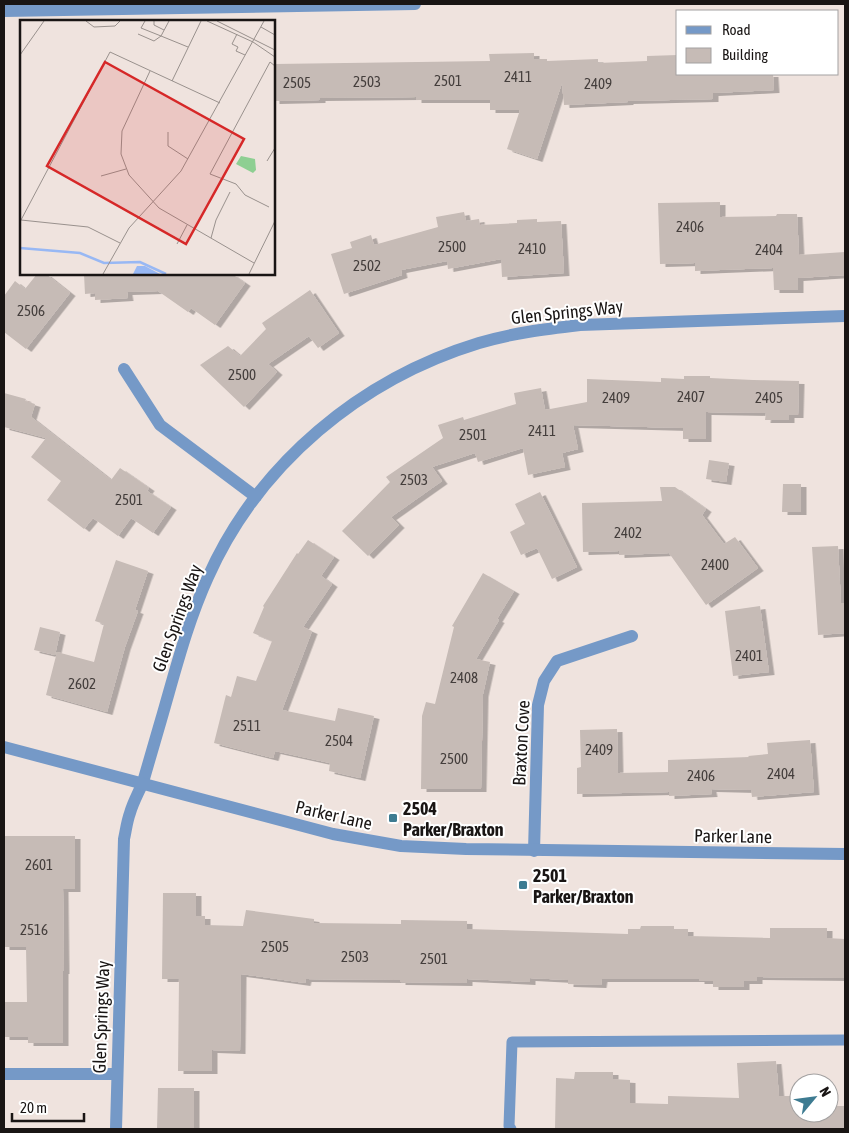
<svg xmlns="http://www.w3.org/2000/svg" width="849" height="1133" font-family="'Asap Condensed',sans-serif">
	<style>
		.building { fill: #c6bbb6; filter: url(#shadow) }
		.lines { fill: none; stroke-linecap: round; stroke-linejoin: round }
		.service { stroke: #7599c7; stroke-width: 11 }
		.minor { stroke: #7599c7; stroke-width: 12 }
		.tertiary { stroke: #7599c7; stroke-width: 12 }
		.poi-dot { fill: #3d7b91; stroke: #fff; stroke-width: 2 }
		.labels { text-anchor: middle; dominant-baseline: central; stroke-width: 4; stroke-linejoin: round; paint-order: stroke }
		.number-label { font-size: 15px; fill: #443e3c }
		.street-label { font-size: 18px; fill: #191514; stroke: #fff }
		.poi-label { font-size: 18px; font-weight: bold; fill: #191514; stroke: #fff; text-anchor: start }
		.inset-river { fill: none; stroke: #98b8f4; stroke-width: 2.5 }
		.inset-road { fill: none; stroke: #99918d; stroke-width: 1 }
		.view { fill: #d62828; fill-opacity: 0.15; stroke: #d62828; stroke-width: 2.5 }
		.inset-edge { fill: none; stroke: #191514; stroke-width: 2.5 }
	</style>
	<defs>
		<filter id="shadow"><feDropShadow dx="5.5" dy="3" stdDeviation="0" flood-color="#0004"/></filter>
	</defs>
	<rect width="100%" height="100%" fill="#efe3de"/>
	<path class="building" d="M534 53V59H547V61L598 59V63L647 61V56L678 55V74H773L774 90 713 93V99L628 101V102L564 105 562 83 537 159 507 149 520 110H490V100H416V97L320 98V100L274 101V64L490 61 489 54Z
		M720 202V217L776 216 777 214H797L799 255 845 252V275L798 278V290H774L773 268 695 271V263L660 264 658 203Z
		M464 212 466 221 479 219 480 225 517 223V220L537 219V222L561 221 564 273 502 277 501 259 448 269 447 261 401 270 402 275 344 294 331 254 352 248 350 242 371 235 374 245 438 227 436 217Z
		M37 274H46L70 293 26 349 4 332V296L15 281 25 289Z
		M84 274H232L245 283 215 325 191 308 188 312 158 291 127 292 128 298 95 300V293L85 294Z
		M310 290 339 333 318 348 309 336 268 364 277 372 244 407 200 365 228 346 240 356 266 329 262 323Z
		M684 376H710V378L753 380 799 381 798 415H789V420H765L766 413 706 412V439H683V428L573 425 578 449 562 453 565 467 528 475 523 448 478 462 475 453 432 467 442 481 391 517 399 525 368 556 342 531 390 482 386 477 443 438 438 425 463 417 464 420 516 404 514 393 541 388 545 410 587 402V379L661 382V378L684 379Z
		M4 393 26 399 25 401 35 404 31 417 111 480 120 468 149 488 147 491 171 507 153 533 131 518 118 536 93 518 84 529 47 500 61 481 31 457 46 438 4 427Z
		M709 460 729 463 726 482 706 479Z
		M783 484H801V512H782Z
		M660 487H675L706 509 702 515 724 544 735 537 758 568 706 605 669 553 619 555V551L583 552 582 503 662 501Z
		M540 492 577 567 552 579 537 548 521 555 510 532 525 524 515 504Z
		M308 540 334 557 321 576 332 584 303 627 312 631 282 710 335 721 338 708 374 716 360 778 329 771 330 763 275 751 273 758 214 743 226 695 231 697 237 676 256 681 272 641 253 633 264 607 263 606 297 553 298 554Z
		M838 546 841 603H845V633L818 635 812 547Z
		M116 560 148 571 135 610 138 611 125 647 107 712 46 695 57 652 94 662 104 624 95 621Z
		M483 573 514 591 497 619 499 620 476 659 490 662 483 694 481 789H421L422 716 426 702 435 704 454 627 452 626Z
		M760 606 769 672 733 676 725 611Z
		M40 627 60 632 55 655 34 650Z
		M617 729 618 773 668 772V760L749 757 748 756 768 754 767 743 810 740 814 792 752 797 751 790 711 789 712 794 669 796V792L577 794V768L581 767 580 730Z
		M4 836H75V889H63L64 971H63V1043H28V1037H4V1002H27L26 947H4Z
		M163 893H196V916H205V925L243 926 246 910 314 919V923L401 924V920L467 921V929L628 934V929H640L641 926H674V929H688V936L770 938V928H827V938L845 939V978L757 977V981H744V987H713V981H699V979H602L601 985 568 984V980L530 978V982L467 979V983L400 982V980L306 979 305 983 241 974 240 1051 212 1050V1071H178L179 979H162Z
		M776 1061 779 1096H799V1113H829V1106H845V1129H555L556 1078 574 1079 575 1072H613V1079L630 1080V1103L668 1104V1096L739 1098 737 1063Z
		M158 1088H194V1129H157Z"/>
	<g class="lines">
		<path class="service" d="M511 1129 509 1126 512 1042 845 1040"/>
		<path class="minor" d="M4 11 415 4
			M124 369 160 425 256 497
			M534 851 538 705 544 681 557 661 632 636
			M4 1074H117
			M116 1129 124 839C126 830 127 821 130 813 133 802 139 792 143 782 149 761 155 741 161 720 175 672 187 623 208 577 259 463 361 379 479 343 512 333 546 329 580 325L845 316"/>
		<path class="tertiary" d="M4 747 333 834 401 846 466 849 845 854"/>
	</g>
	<g class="poi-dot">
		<rect x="388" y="813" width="10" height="10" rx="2.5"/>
		<rect x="518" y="880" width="10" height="10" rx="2.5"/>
	</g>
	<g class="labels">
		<g class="number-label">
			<text x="518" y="76">2411</text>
			<text x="448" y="80">2501</text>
			<text x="367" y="81">2503</text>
			<text x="297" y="82">2505</text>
			<text x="598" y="83">2409</text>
			<text x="690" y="226">2406</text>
			<text x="452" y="246">2500</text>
			<text x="532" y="248">2410</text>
			<text x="769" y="249">2404</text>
			<text x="367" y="265">2502</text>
			<text x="31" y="310">2506</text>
			<text x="242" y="374">2500</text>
			<text x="691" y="396">2407</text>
			<text x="616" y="397">2409</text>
			<text x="769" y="397">2405</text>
			<text x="542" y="430">2411</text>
			<text x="473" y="434">2501</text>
			<text x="414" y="479">2503</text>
			<text x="129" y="499">2501</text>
			<text x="628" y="532">2402</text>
			<text x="715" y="564">2400</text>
			<text x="749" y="655">2401</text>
			<text x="464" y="677">2408</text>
			<text x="82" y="683">2602</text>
			<text x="247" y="725">2511</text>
			<text x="339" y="740">2504</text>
			<text x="599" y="749">2409</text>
			<text x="454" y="758">2500</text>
			<text x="781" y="773">2404</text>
			<text x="701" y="775">2406</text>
			<text x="39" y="864">2601</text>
			<text x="34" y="929">2516</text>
			<text x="275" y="946">2505</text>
			<text x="355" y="956">2503</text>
			<text x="434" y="958">2501</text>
		</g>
		<g class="street-label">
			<text transform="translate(567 312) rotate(-6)">Glen Springs Way</text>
			<text transform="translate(177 618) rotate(-70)">Glen Springs Way</text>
			<text transform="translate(521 743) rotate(-87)">Braxton Cove</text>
			<text transform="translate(334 815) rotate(13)">Parker Lane</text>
			<text transform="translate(733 836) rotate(1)">Parker Lane</text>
			<text transform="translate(101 1017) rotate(-88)">Glen Springs Way</text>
		</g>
		<g class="poi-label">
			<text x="403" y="808">2504<tspan x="403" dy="21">Parker/Braxton</tspan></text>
			<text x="533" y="875">2501<tspan x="533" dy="21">Parker/Braxton</tspan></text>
		</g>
	</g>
	<g transform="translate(20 20)">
		<rect width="255" height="255" fill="#efe3de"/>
		<path d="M221 136 235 139 236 150 233 153 216 144Z" fill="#8ecf92"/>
		<path d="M117 246H125L140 254H113Z" fill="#98b8f4"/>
		<path class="inset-river" d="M0 228 60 233 84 243 120 242 146 254"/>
		<path class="inset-road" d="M66 1 74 7 95 6 100 1M134 1V5L144 10M149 1 141 16 168 27M187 1 233 22 255 37M197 1 255 30M241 7 255 15M118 14 134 21 141 16 121 8 125 1M217 14 212 24 218 27 216 31 225 35M0 35 24 1M130 51 102 111 101 134 109 155 139 188 234 243M152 61 181 1M148 112V126L168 139M247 141 255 128M81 156 106 149M249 187 225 175 216 164 190 154 250 42 255 46M191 218 196 200 210 172M100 223 68 207 1 200 90 32 200 83M157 224 167 205M83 254 109 208 161 151 244 1M229 254 255 201"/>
		<path class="view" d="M85 42 224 119 166 224 27 146Z"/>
		<rect width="255" height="255" class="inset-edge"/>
	</g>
	<rect width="849" height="1133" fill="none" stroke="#191514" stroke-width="10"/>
	<rect x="676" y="10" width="162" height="65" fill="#ffffff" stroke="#a3a1a1"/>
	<rect x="686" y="26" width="25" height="8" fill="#7599c7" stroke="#a3a1a1"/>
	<text x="722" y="35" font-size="15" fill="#191514">Road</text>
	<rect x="686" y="48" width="25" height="15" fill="#c6bbb6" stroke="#a3a1a1"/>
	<text x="722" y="60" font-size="15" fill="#191514">Building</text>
	<g transform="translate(814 1098) rotate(61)"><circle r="24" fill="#ffffff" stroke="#a3a1a1"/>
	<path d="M0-4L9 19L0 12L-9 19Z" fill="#3d7b91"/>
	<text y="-8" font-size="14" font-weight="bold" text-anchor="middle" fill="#191514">N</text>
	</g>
	<path d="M12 1113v8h72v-8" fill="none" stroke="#191514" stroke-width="2.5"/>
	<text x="20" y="1113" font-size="15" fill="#191514" stroke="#ffffff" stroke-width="4" paint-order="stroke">20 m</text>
</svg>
